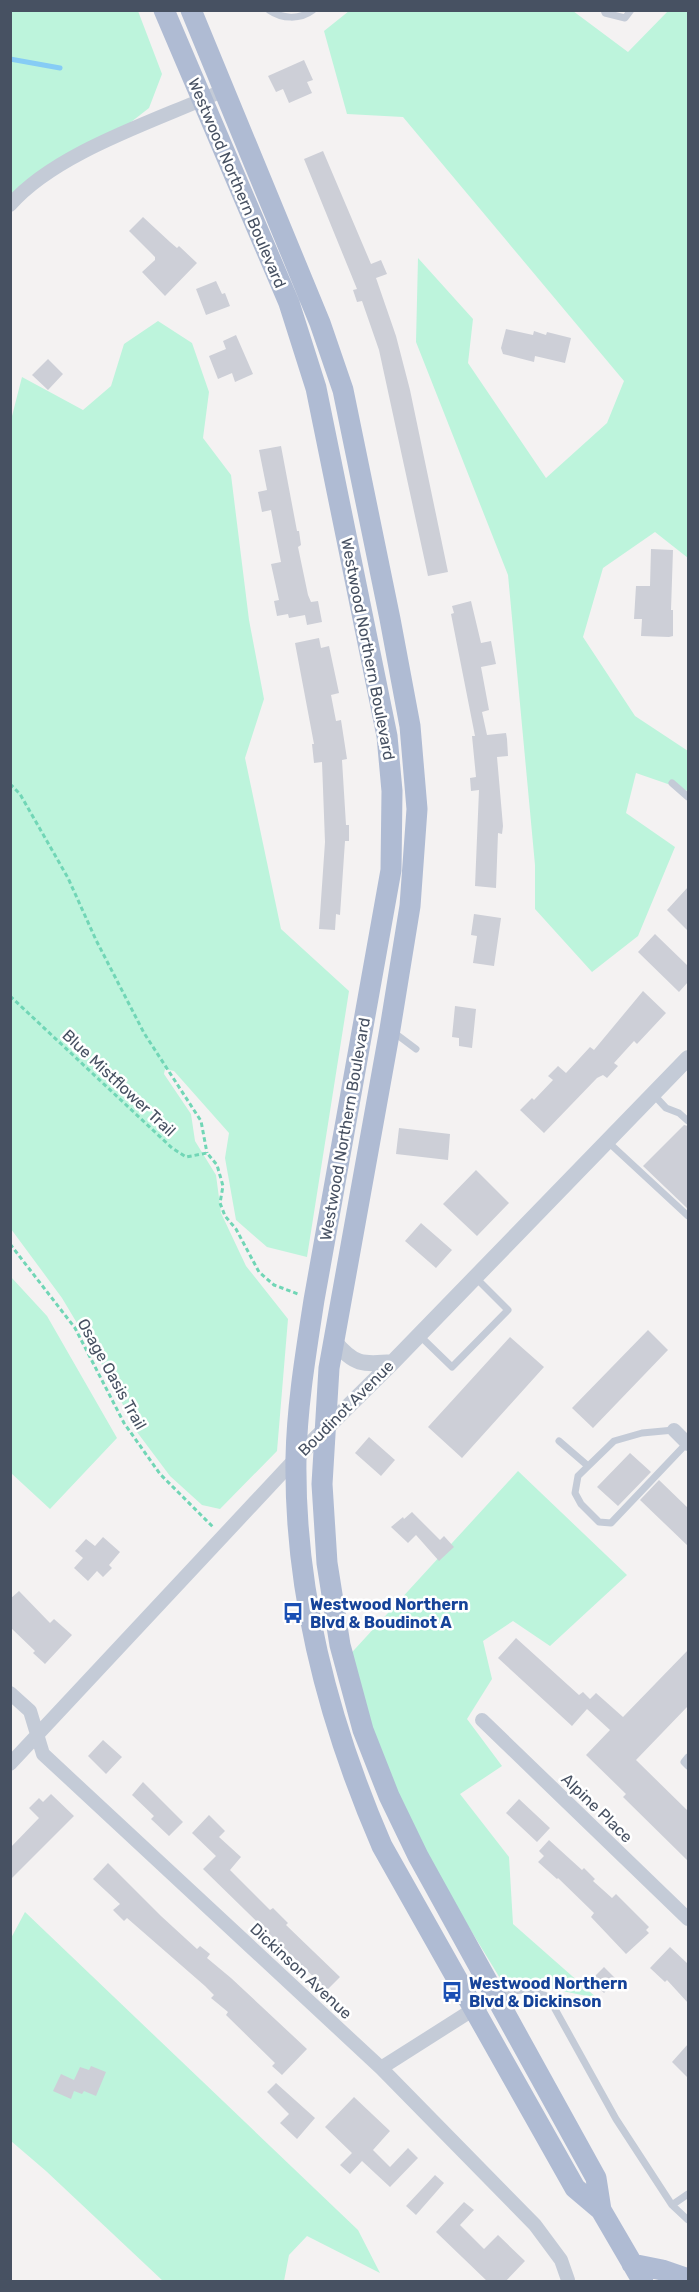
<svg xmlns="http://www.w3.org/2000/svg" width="699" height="2292" font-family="Rubik,sans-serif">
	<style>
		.green { fill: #bdf4dc }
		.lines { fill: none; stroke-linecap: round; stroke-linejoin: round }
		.stream { stroke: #86ccf5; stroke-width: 5 }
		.building { fill: #cdcfd7 }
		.path { stroke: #71d6b6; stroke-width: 3; stroke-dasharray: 4.5 3; stroke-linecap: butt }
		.service { stroke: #c4cbd7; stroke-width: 7 }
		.minor { stroke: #c4cbd7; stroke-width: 14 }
		.tertiary { stroke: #c4cbd7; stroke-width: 16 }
		.primary { stroke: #afbbd3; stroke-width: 21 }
		.labels { text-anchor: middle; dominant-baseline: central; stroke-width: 5; stroke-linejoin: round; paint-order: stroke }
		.street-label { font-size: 16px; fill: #475162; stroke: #fff }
		.transit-label { font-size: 16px; font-weight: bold; fill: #164399; stroke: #fff; text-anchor: start }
	</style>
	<rect width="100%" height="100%" fill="#f4f2f2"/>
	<path class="green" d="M11 11H138L162 74 149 108 108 140 11 205Z
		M349 11H573L628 52 668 11H688V558L655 532 603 568 583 637 635 716 688 751V791L636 773 626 813 675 847 638 936 592 972 535 909V865L508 575 416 342 418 258 473 319 468 363 546 478 607 423 624 381 403 117 347 114 324 31Z
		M158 321 192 343 209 392 203 438 231 475 249 620 264 699 245 758 281 929 349 991 307 1257 267 1247 236 1220 225 1158 229 1133 174 1071 165 1069 164 1074 191 1114 195 1141 216 1175 221 1213 246 1266 288 1319 277 1451 220 1509 202 1505 170 1476 137 1432 105 1370 62 1298 11 1229V420L22 377 83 410 111 386 124 344Z
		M11 1277 47 1316 117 1438 50 1509 11 1473Z
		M518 1471 627 1575 550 1646 513 1621 483 1641 492 1679 467 1719 502 1766 460 1794 509 1857 513 1924 597 1998 532 1985 509 1993 389 1796 344 1661Z
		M25 1912 358 2230 380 2273 307 2236 289 2255 284 2281H163L46 2171 11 2141 10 1940Z"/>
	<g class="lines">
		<path class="stream" d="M10 59 60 68"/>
	</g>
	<path class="building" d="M304 60 313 80 307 82 312 93 289 103 283 89 276 92 268 76Z
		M323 151 371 264 381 260 387 274 376 278 396 336 410 390 448 572 428 576 379 350 362 301 357 302 353 290 357 289 304 159Z
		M143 217 170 242 177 248 179 246 197 263 165 296 142 272 155 260V257L129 231Z
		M216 281 222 294 225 293 230 306 206 315 196 289Z
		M506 329 533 335 534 331 546 335 547 332 571 338 565 363 535 356 534 362 503 354 501 348Z
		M236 335 253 374 235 382 232 373 218 379 209 356 226 349 223 341Z
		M48 359 63 374 48 390 32 375Z
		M281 446 297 531H299L301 545 298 547 308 595 311 602 318 601 322 622 307 625 305 615 289 618 288 614 277 616 274 601 279 600 271 564 281 562 271 510 262 512 258 492 267 490 259 450Z
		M651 549 673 550 671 610H673V636L669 637 641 636 642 619H634L636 586H650Z
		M471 601 481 643 491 641 496 664 481 667 489 710 482 712 487 735 506 733 507 739 508 756 497 757 503 826 502 834 498 833 496 888 475 886 479 790 471 791 470 778 476 777 472 736H475L451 614 454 613 452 606Z
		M319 638 321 648 329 646 339 693 331 695 336 721 341 720 347 759 342 760 346 825H349V841H345L340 915 336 914 335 930 319 929 325 842 322 762 314 763 312 744H314L295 643Z
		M688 887V931L667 910Z
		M474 914 501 918 494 966 473 963 477 936 471 935Z
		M655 934 688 966V982L679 992 638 952Z
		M643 991 666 1013 637 1044 634 1041 614 1063 618 1066 607 1078 603 1075 597 1078 544 1133 520 1110 532 1098 534 1100 553 1080 548 1076 558 1066 566 1073 590 1047 594 1050Z
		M455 1006 476 1009 472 1048 459 1046V1038L452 1037Z
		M684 1125 688 1126V1209L643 1166Z
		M399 1128 450 1134 448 1160 396 1154Z
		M476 1170 509 1203 477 1236 443 1204Z
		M421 1223 452 1250 436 1268 405 1241Z
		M648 1330 668 1350 593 1428 572 1408Z
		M510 1337 544 1367 462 1458 428 1427Z
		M369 1437 395 1460 381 1476 355 1453Z
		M630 1453 651 1472 618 1506 597 1487Z
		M659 1480 688 1508V1546L640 1500Z
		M412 1512 440 1540 444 1536 454 1547 439 1561 416 1535 408 1543 391 1527 403 1517 404 1519Z
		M103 1537 120 1552 109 1565 112 1568 103 1577 97 1571 88 1581 74 1568 83 1558 75 1551 86 1539 95 1546Z
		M19 1591 50 1623 54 1619 72 1635 45 1664 33 1653 35 1651 10 1627V1599Z
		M516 1638 579 1695 583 1692 590 1699 596 1693 623 1717 688 1650V1706L636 1760 688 1811V1861L623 1797 626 1794 586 1755 610 1730 587 1709 572 1726 498 1658Z
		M103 1740 122 1757 106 1774 88 1756Z
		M143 1782 183 1822 169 1836 151 1819 154 1816 132 1795Z
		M51 1794 74 1816 10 1880V1848L39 1818 29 1808 39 1798 43 1802Z
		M519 1799 550 1828 537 1842 506 1813Z
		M209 1815 225 1831 219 1837 241 1857 230 1870 270 1910 273 1908 288 1923 286 1925 340 1977 327 1990 203 1869 216 1856 192 1833Z
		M549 1840 582 1870 584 1868 595 1879 593 1881 612 1898 616 1894 649 1927 646 1930 649 1933 626 1954 591 1917 594 1913 558 1878 557 1879 538 1862 544 1856 539 1851Z
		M108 1863 161 1916 197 1949 200 1946 210 1954 207 1958 231 1978 307 2049 282 2075 272 2066 275 2063 226 2015 228 2012 211 1998 214 1995 205 1986 127 1918 124 1921 113 1910 120 1904 93 1879Z
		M670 1947 688 1964V2003L667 1980 665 1982 650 1968Z
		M604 1967 617 1980 604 1993 591 1980Z
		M688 2044V2078L672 2062Z
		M91 2066 106 2072 96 2096 84 2091 82 2094 74 2091 71 2099 53 2091 61 2074 74 2080 80 2067 89 2070Z
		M276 2083 315 2118 297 2139 280 2123 289 2114 267 2092Z
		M354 2097 390 2131 373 2150 390 2167 408 2148 418 2158 390 2187 362 2161 350 2174 340 2165 352 2153 325 2127Z
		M435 2175 444 2183 416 2215 406 2206Z
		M464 2202 474 2210 460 2225 484 2249 498 2235 525 2261 505 2282H488L436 2232Z"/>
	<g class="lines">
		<path class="path" d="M10 784 20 794 68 878 96 940 144 1033 201 1121 207 1153
			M10 996 172 1148 186 1157 207 1153 217 1165 223 1186 220 1203 225 1216 236 1229 259 1272 274 1285 298 1294
			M10 1244 75 1328 124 1423 160 1474 214 1528"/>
		<path class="service" d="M269 10C282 19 300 20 313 10
			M604 10 605 13 625 18 631 10
			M672 783 688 797
			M392 1031 416 1049
			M653 1094 666 1108 679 1113 688 1121
			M607 1141 688 1216
			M419 1335 452 1367 508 1310 475 1277
			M674 1430 642 1433 614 1441 578 1476 575 1493 581 1504 599 1522 611 1523 687 1443
			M559 1441 588 1466
			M688 1757 684 1762 688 1766
			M497 1995C517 1991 535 1983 550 2000L616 2119 672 2205 688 2220
			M672 2205 688 2194"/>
		<path class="minor" d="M10 205C57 151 159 120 224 90
			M674 1430 688 1444
			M10 1693 30 1711 43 1754 381 2068 535 2225 561 2260 568 2280
			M482 1720 688 1919
			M10 1764 296 1458
			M381 2068 496 1995"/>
		<path class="tertiary" d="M334 1341C354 1365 362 1365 393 1362
			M296 1458 393 1362 688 1058"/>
		<path class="primary" d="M164 10 289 303 316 388 387 736 392 791 391 870 314 1300C306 1352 297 1405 296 1458 294 1592 329 1724 382 1846L575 2188 601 2210 643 2282
			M191 10 320 323 343 390 390 619 410 726 417 809 410 906 390 1029 329 1368 322 1484 327 1563 340 1645 363 1730 389 1796 418 1856 596 2178 601 2210
			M632 2264 662 2270 688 2279"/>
	</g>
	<defs>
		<symbol id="bus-bare" viewBox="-9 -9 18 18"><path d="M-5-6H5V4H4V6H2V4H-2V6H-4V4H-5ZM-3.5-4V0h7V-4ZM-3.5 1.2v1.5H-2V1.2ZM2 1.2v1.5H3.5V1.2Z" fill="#1a4fb4" stroke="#fff" stroke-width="2.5" paint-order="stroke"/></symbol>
	</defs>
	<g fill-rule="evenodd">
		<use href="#bus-bare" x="278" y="1598" width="30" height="30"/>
		<use href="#bus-bare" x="437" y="1977" width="30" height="30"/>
	</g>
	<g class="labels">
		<g class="street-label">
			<text transform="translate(237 183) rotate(67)">Westwood Northern Boulevard</text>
			<text transform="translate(368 649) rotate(79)">Westwood Northern Boulevard</text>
			<text transform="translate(119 1083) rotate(43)">Blue Mistflower Trail</text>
			<text transform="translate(345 1129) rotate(-80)">Westwood Northern Boulevard</text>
			<text transform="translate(112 1374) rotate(61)">Osage Oasis Trail</text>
			<text transform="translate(346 1408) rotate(-45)">Boudinot Avenue</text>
			<text transform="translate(597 1808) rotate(44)">Alpine Place</text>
			<text transform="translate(301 1971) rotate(43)">Dickinson Avenue</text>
		</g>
		<g class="transit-label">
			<text x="310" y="1604">Westwood Northern<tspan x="310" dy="18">Blvd &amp; Boudinot A</tspan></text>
			<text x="469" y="1983">Westwood Northern<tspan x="469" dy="18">Blvd &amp; Dickinson</tspan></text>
		</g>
	</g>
	<rect width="699" height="2292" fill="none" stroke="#475162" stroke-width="24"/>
</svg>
